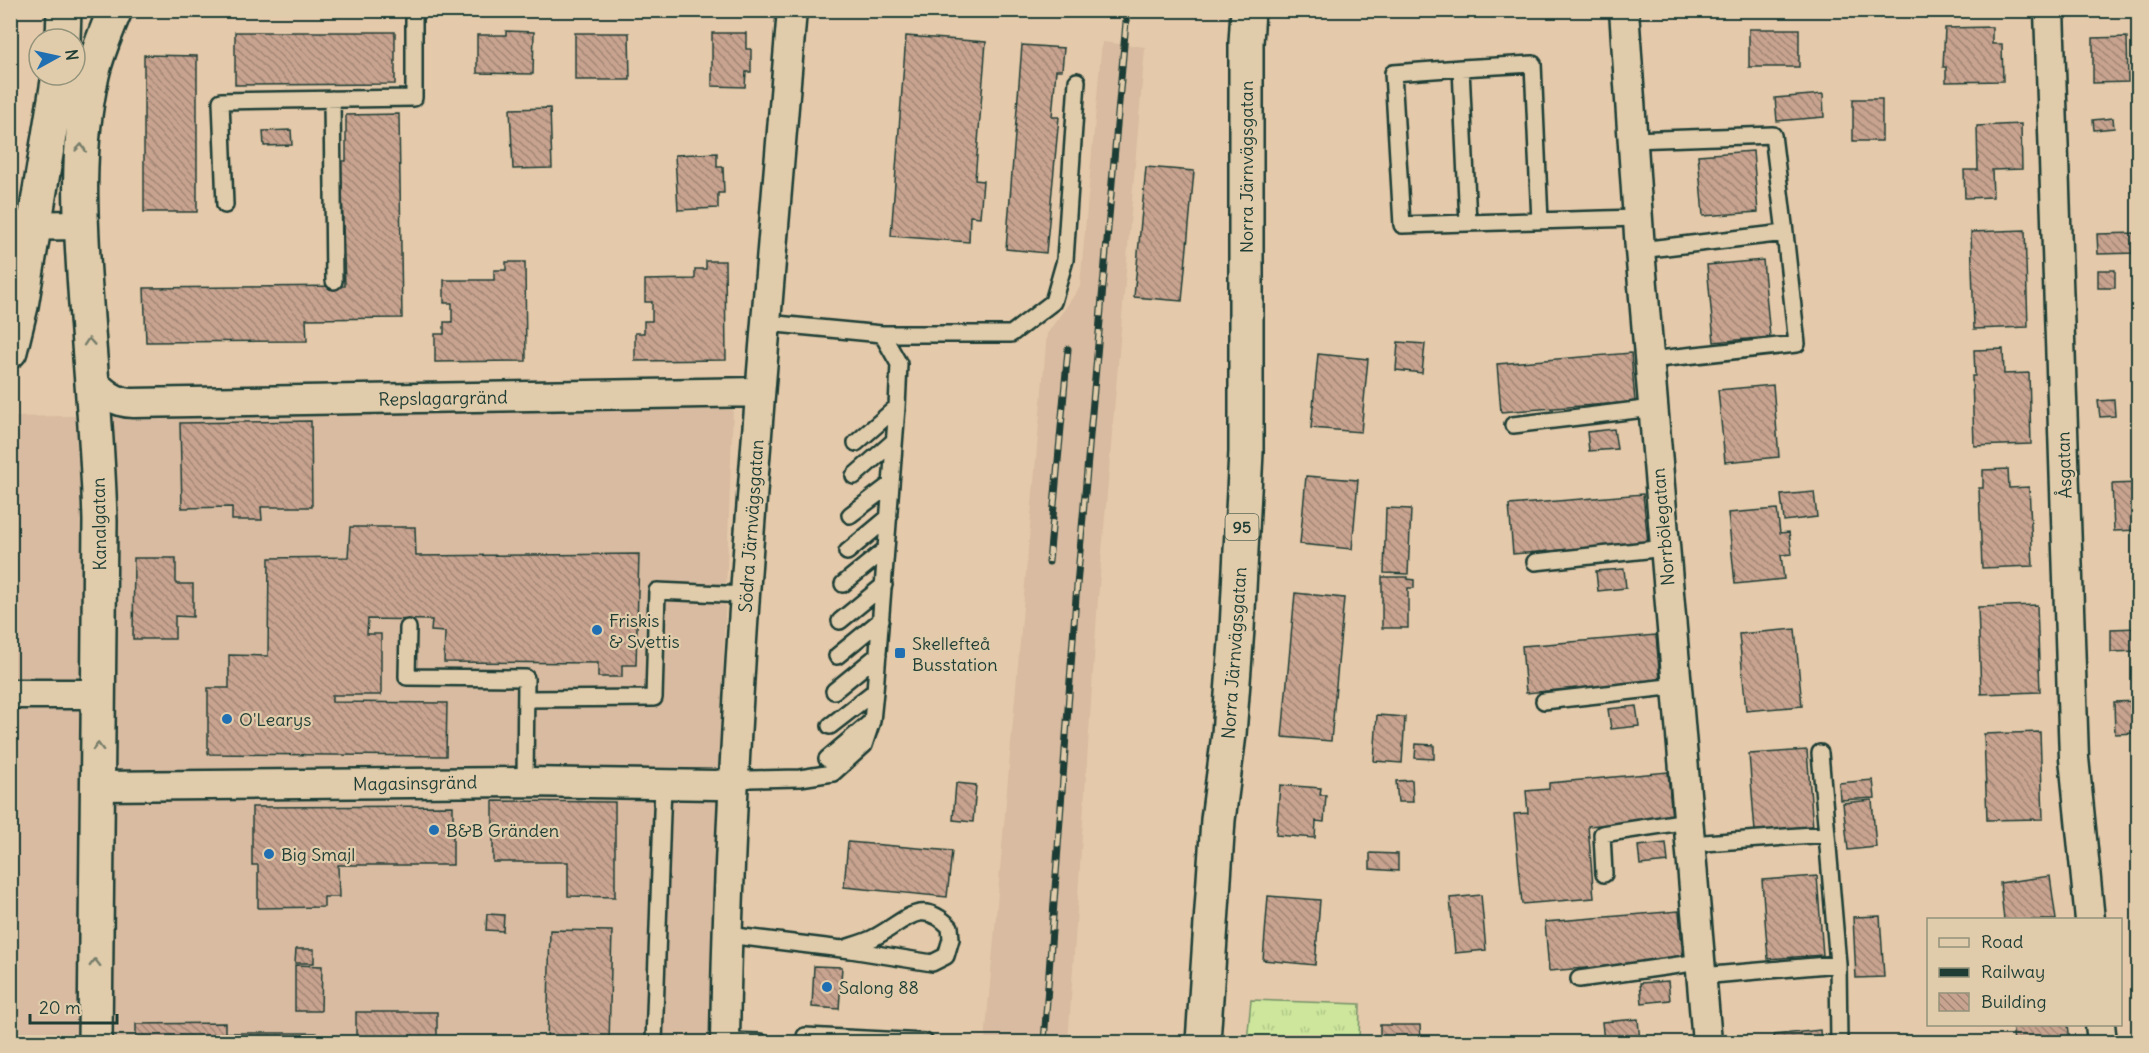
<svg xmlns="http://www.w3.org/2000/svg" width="2149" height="1053" font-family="Delius,sans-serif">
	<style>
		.built { fill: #d8bba0 }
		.park { fill: url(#park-tufts); stroke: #769268; stroke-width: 1.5 }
		.building { fill: url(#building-back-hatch); stroke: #1f3d34; stroke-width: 1.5 }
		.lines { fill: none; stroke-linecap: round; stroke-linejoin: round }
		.lane-casing { stroke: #1f3d34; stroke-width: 20 }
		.street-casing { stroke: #1f3d34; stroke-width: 33 }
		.secondary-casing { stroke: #1f3d34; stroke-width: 38 }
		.primary-casing { stroke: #1f3d34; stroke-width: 38 }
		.lane { stroke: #e0ccab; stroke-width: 15 }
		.street { stroke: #e0ccab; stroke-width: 28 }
		.secondary { stroke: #e0ccab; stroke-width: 33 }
		.primary { stroke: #e0ccab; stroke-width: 33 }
		.rail-casing { stroke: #1f3d34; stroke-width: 7 }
		.rail { stroke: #e0ccab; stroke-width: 4.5; stroke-dasharray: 14; stroke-linecap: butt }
		.oneway { stroke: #767d6a }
		.poi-dot { fill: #1f6fb2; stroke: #e0ccab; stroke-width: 2 }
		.labels { text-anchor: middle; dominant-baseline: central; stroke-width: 4.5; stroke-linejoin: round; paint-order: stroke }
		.shield { fill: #e0ccab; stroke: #596858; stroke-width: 1.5 }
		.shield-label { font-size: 16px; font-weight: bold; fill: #1f3d34 }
		.street-label { font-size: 18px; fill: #1f3d34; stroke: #e0ccab }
		.poi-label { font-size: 18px; fill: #1f3d34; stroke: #e0ccab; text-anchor: start }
	</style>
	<defs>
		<pattern id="park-tufts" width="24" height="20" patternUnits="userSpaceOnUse" patternTransform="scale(1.5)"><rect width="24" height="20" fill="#cde69c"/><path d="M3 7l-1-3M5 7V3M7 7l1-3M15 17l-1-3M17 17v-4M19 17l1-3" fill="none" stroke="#b0c687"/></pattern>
		<pattern id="building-back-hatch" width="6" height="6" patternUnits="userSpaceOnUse" patternTransform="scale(1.5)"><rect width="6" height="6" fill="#c8a38f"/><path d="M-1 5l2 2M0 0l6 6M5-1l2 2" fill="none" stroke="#a28676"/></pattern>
	</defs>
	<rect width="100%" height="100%" fill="#e4c9aa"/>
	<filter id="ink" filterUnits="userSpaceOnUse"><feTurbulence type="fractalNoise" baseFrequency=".0167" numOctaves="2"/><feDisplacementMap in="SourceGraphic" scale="12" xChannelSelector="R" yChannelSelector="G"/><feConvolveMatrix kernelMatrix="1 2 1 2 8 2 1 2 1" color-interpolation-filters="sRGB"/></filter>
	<g filter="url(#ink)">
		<path class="built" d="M1102 42 1145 47 1098 598 1068 1042H985L1047 334 1080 287Z
			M733 405 709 1042H11L10 417Z"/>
		<path class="park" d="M1251 1000 1360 1004 1359 1042H1247Z"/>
		<path class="building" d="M1992 27V44H2002L2003 81 1946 82V67H1943L1945 28Z
			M1749 29H1799V67H1749Z
			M506 31 534 32 533 74 477 73V35H506Z
			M235 32H395V84L235 85Z
			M575 33H629L630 80H575Z
			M712 33H746V49H751V72H746L745 87 712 86Z
			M2133 34H2138V86H2133Z
			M906 36 986 42 975 180 983 181 980 217 970 216 969 242 891 236Z
			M2127 37 2128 82 2093 83V38Z
			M1022 45 1064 48 1062 70H1056L1052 117H1059L1046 253 1006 249Z
			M144 55 197 56V212H144Z
			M1823 94 1824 117 1777 121 1775 98Z
			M1853 99H1882V141H1853Z
			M550 108 552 168 513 169 510 109Z
			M399 114 402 318 306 319 307 341 146 342 144 288 345 286 341 161H346V115Z
			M2113 118 2114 128 2094 130 2093 120Z
			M2021 124 2022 169 1992 170 1993 197 1965 198 1964 170H1978L1977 126Z
			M291 130 292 145 264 146 263 131Z
			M1753 151 1758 212 1703 216 1698 155Z
			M717 153V167H723L724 193H718V208L678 210 675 155Z
			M1146 167 1194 171 1182 301 1134 297Z
			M2025 230 2028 327 1974 329 1971 232Z
			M2137 233 2138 253 2098 254 2097 234Z
			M1763 260 1770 337 1714 342 1707 265Z
			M706 261H725L726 360 635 361V333H644V321H652V302H645V280L695 279V269H706Z
			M506 262H525L526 361 435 362V334H444V322H452V303H444V280H494V270H506Z
			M2098 270H2115V288H2098Z
			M1398 342 1425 344 1422 373 1396 370Z
			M2003 349 2004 374 2029 373 2031 444 1974 446 1972 376H1975L1974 350Z
			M1631 353 1635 402 1501 412 1497 364Z
			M1318 354 1368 359 1361 432 1311 428Z
			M1773 385 1779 457 1725 462 1718 390Z
			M2114 400 2115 416 2100 417 2098 401Z
			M311 421 312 507H261L262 520H232V507L182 508 180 423Z
			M1614 429 1617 449 1589 451 1587 432Z
			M2008 469 2009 488 2029 487 2033 566 1982 568 1979 488H1983V470Z
			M1306 476 1358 480 1352 549 1300 544Z
			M2138 483V530L2114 531 2112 484Z
			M1814 492 1817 517 1784 521 1781 495Z
			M1643 494 1648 543 1513 554 1509 505Z
			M1386 508 1411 509 1408 574 1384 573Z
			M1777 509 1780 533 1789 532 1792 554 1781 555 1784 579 1735 584 1728 513Z
			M350 527H415L416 556 639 554 636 665H622V677H598V663L444 662 445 632 431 631 432 620 368 619 367 634H381V695H332V702L447 703 446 756 208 754V688H229V655L268 656 269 558 348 557Z
			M134 558H176V584H193V617L175 616V639H133Z
			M1624 569 1626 588 1598 591 1596 571Z
			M1382 577H1408V579L1414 580V588H1408V628H1382Z
			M1295 593 1344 598 1331 741 1282 737Z
			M2037 605 2040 692 1981 694 1978 607Z
			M2138 628V651L2111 652V629Z
			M1795 629 1802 706 1746 711 1739 634Z
			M1656 635 1660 681 1526 693 1522 646Z
			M2138 701V733L2115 734 2114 702Z
			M1636 706 1639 726 1611 729 1608 709Z
			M1377 715 1405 717 1402 763 1374 761Z
			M2040 732 2043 819 1987 820 1984 734Z
			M1416 744 1434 745V759L1415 758Z
			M1807 750 1813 828 1755 832 1749 754Z
			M1668 772 1672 819 1588 826 1594 898 1522 904 1514 814 1528 813 1526 791 1549 789V783Z
			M1412 780 1413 802H1398L1396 781Z
			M1873 780 1875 798 1840 800 1839 783Z
			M956 783 976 785 973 822 953 820Z
			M1280 785 1321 788 1320 795H1326L1324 822 1316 821 1315 838 1276 835Z
			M1872 800 1876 847 1848 850 1843 803Z
			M493 801 615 802V897L568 896V862H493Z
			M453 806V865H338L339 897H324V907L258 908V865H252V807Z
			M848 842 952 851 947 897 844 887Z
			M1666 843 1668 862 1640 865 1638 846Z
			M1370 853 1398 854V871L1370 869Z
			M1817 876 1823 955 1768 959 1762 880Z
			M2050 876 2056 920H2004L2000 883Z
			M1481 895 1486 950 1455 953 1450 898Z
			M1268 896 1320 900 1315 965 1263 960Z
			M1679 911 1683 960 1549 971 1545 922Z
			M487 914 504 915 503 931 486 930Z
			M1880 916 1884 977 1856 978 1853 917Z
			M550 930 612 931 609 1042H547Z
			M296 949H314V963H295Z
			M295 965 322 966 321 1011H295Z
			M814 966 842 967 839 1009 812 1007Z
			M1668 981 1670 1000 1642 1003 1640 983Z
			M356 1012H437V1042H356Z
			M1638 1019 1640 1042H1604L1602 1022Z
			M225 1023V1033H316V1042H136V1024Z
			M2012 1024H2068L2070 1042H2014Z
			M1380 1025H1420L1421 1042H1380Z
			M1820 1030 1821 1042H1775L1774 1035Z
			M1921 1036V1042H1896V1037Z"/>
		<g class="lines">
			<defs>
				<path id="lane" d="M1461 68 1393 73 1402 225 1637 218
					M332 99 334 281
					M1632 140 1773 135 1785 233
					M225 205 221 101 414 98V10
					M1468 223 1461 68 1533 64 1540 221
					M1640 250 1785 233 1797 344 1649 360
					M882 334H1011L1053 302 1065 260 1077 81
					M1513 425 1653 408
					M856 443 897 407
					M854 476 894 441
					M850 515 891 484
					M847 552 889 517
					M1535 562 1665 548
					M843 584 886 549
					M840 621 884 585
					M408 628 407 677 526 678 525 782
					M837 656 881 620
					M834 691 878 655
					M526 699 654 698 657 591 746 595
					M1544 701 1677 686
					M830 726 875 691
					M827 759 872 721
					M733 782 750 779 800 778 833 773 864 745 872 721 875 691 897 407 899 364 882 334 766 323
					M1690 844 1827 834
					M1604 874 1602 834 1688 821
					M727 935 842 949 851 950 932 963 946 956 951 939 950 927C921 897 905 921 877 936 867 942 854 945 842 949
					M1838 964 1839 1042
					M1701 976 1838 964 1820 753
					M1579 979 1700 962
					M726 1041 760 1042
					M654 1042 663 784
					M805 1042V1036L925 1042"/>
				<path id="street" d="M1624 10 1640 250 1707 1042
					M2049 10 2074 758 2090 920
					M10 226 80 225
					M91 380C103 392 115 403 133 403L760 392
					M10 694H99
					M98 786 525 782 717 785 733 782
					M2100 1024 2102 1042
					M725 1042C730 698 764 354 792 10"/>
				<path id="secondary" d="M63 39 64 10
					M10 351 21 306 59 75
					M95 1042 100 521C98 443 90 366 85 289 80 217 76 146 92 75 97 53 106 32 115 10"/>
				<path id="primary" d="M1203 1042 1218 820 1229 734 1237 629 1246 452V43L1248 10"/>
			</defs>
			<use href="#lane" class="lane-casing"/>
			<use href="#street" class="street-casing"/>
			<use href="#secondary" class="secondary-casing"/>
			<use href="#primary" class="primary-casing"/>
			<use href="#lane" class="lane"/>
			<use href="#street" class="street"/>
			<use href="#secondary" class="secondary"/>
			<use href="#primary" class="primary"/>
			<defs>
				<path id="rail" d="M1049 562 1068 349
					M1044 1042 1076 597 1127 10"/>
			</defs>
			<use href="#rail" class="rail-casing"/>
			<use href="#rail" class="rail"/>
		</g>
		<defs><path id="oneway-chevron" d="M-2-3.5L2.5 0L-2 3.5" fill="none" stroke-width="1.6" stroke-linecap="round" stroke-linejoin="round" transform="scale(1.5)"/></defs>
		<g class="oneway">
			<use href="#oneway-chevron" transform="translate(81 148) rotate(-85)"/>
			<use href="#oneway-chevron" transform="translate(89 342) rotate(-94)"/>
			<use href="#oneway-chevron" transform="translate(98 747) rotate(-89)"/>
			<use href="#oneway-chevron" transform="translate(95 963) rotate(-90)"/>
		</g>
	</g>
	<g class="poi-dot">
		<circle cx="597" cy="630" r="6"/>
		<rect x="894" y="647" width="12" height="12" rx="3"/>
		<circle cx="227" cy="719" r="6"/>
		<circle cx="434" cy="830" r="6"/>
		<circle cx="269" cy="854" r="6"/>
		<circle cx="827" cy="987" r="6"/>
	</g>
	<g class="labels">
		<rect class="shield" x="1225.5" y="514" width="33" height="26" rx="4.5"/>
		<g class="shield-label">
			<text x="1242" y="527">95</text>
		</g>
		<g class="street-label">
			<text transform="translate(1246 167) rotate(-90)">Norra Järnvägsgatan</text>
			<text transform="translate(443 398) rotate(-1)">Repslagargränd</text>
			<text transform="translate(2064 465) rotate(-92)">Åsgatan</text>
			<text transform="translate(99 524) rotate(-91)">Kanalgatan</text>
			<text transform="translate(751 526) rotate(-86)">Södra Järnvägsgatan</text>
			<text transform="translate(1663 527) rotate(-95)">Norrbölegatan</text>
			<text transform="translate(1234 653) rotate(-86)">Norra Järnvägsgatan</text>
			<text transform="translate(415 783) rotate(-1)">Magasinsgränd</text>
		</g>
		<g class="poi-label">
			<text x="609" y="620">Friskis<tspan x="609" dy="21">&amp; Svettis</tspan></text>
			<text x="912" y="643">Skellefteå<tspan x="912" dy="21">Busstation</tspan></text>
			<text x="239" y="719">O'Learys</text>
			<text x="446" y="830">B&amp;B Gränden</text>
			<text x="281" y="854">Big Smajl</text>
			<text x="839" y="987">Salong 88</text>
		</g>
	</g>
	<rect width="2149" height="1053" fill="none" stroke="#e0ccab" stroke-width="36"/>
	<rect x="18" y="18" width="2113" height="1017" fill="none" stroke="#1f3d34" stroke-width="2" filter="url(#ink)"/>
	<rect x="1927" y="918" width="195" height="108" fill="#e0ccab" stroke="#93937b" stroke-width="1.5"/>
	<rect x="1939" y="938" width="30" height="9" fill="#e0ccab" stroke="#93937b" stroke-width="1.5"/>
	<text x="1981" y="948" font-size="18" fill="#1f3d34">Road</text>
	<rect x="1939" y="968" width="30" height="9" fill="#1f3d34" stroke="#93937b" stroke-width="1.5"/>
	<text x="1981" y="978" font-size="18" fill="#1f3d34">Railway</text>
	<rect x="1939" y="993" width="30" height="18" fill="url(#building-back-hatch)" stroke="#93937b" stroke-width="1.5"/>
	<text x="1981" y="1008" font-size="18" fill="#1f3d34">Building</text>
	<g transform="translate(57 57) rotate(82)"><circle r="28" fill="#e0ccab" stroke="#93937b" stroke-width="1.5"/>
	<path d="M0-4.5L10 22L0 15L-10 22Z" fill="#1f6fb2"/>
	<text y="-9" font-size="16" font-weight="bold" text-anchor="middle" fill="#1f3d34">N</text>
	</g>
	<path d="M30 1014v9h87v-9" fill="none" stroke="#1f3d34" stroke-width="3"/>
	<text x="39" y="1014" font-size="18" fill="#1f3d34" stroke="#e0ccab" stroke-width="4.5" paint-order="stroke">20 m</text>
</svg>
